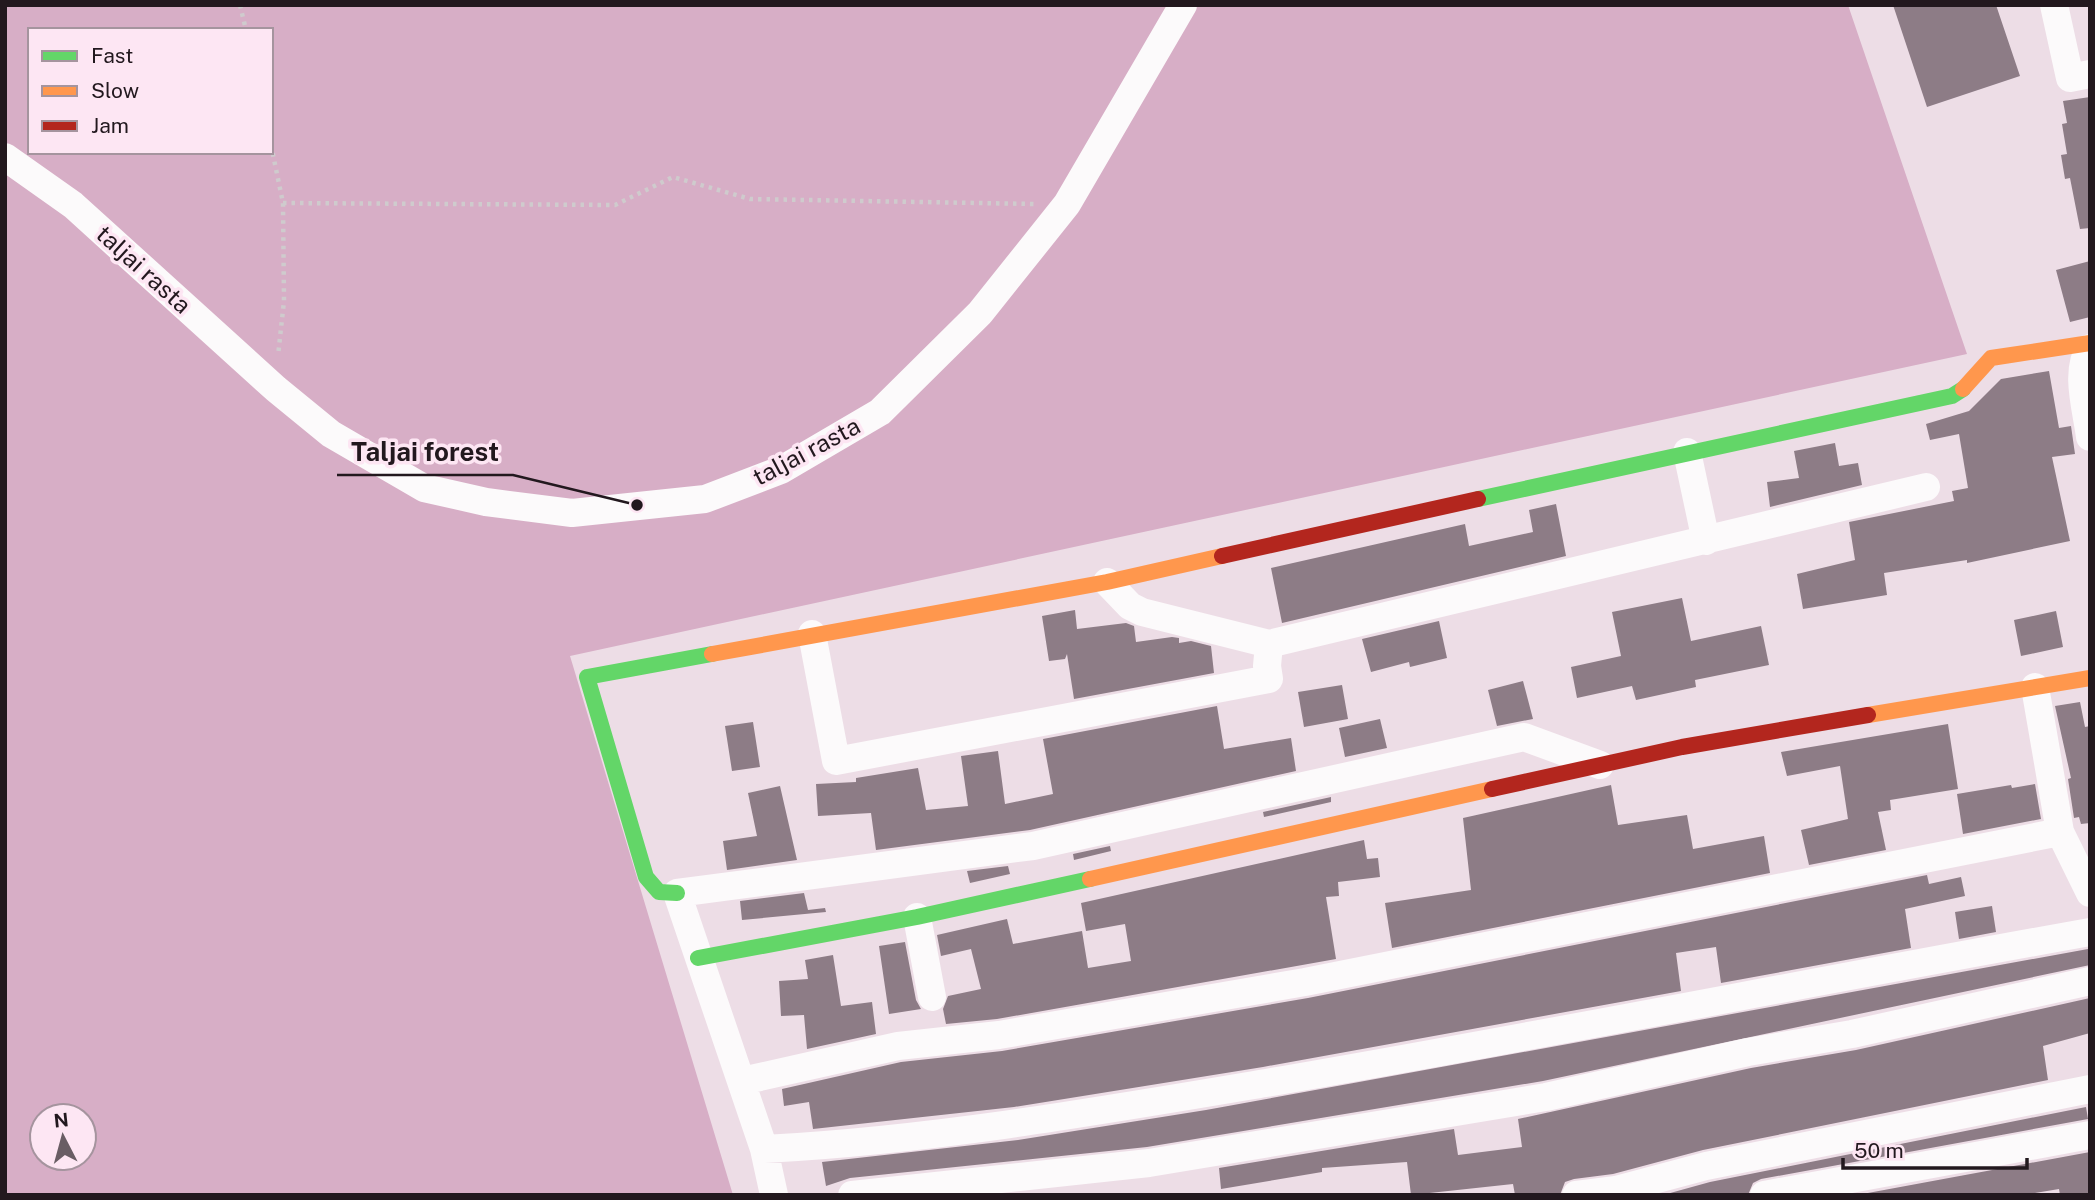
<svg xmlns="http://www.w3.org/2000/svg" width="2095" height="1200" font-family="'Public Sans',sans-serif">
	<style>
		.forest { fill: #d7aec6; fill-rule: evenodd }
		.building { fill: #8d7c86 }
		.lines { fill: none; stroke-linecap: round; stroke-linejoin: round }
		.path { stroke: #cfcbcd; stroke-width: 4.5; stroke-dasharray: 3.5 5; stroke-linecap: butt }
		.street { stroke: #fcfafb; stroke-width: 28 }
		.fast { stroke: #63d668; stroke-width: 16 }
		.slow { stroke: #ff974d; stroke-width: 16 }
		.jam { stroke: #b3261e; stroke-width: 16 }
		.labels { text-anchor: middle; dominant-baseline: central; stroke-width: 7; stroke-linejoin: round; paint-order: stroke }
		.street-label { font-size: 24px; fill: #22181e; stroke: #fde6f3 }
		.leader { fill: none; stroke: #22181e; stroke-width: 2.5 }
		.callout-dot { fill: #22181e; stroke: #fde6f3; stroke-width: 2.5 }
		.callout-label { font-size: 26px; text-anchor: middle; font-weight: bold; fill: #22181e; stroke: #fde6f3; stroke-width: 7; stroke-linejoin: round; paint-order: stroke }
	</style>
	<rect width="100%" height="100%" fill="#eddde6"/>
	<path class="forest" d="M5 5H1848L1967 354 570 656 733 1195H5ZM30 30H271V152H30ZM42 1116H84V1158H42Z"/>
	<path class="building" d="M1893 5H1996L2020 76 1927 107Z
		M2090 97V228L2080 229 2070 178 2065 179 2061 155 2067 154 2062 124 2067 123 2063 101Z
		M2090 261V317L2070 322 2056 270Z
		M2049 371 2059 428 2071 426 2075 454 2052 457 2070 541 1967 563V560L1884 573 1887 595 1803 609 1797 574 1855 560 1849 522 1954 501 1952 491 1968 488 1959 434 1930 440 1926 424 1969 411 2001 379Z
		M1835 443 1839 466 1858 463 1862 485 1770 507 1767 482 1799 478 1794 451Z
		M1556 504 1566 556 1282 623 1271 568 1465 524 1469 546 1533 532 1529 510Z
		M1682 598 1691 641 1761 626 1769 665 1695 680 1696 687 1636 700 1632 686 1577 698 1571 667 1621 656 1612 612Z
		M1075 610 1077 629 1126 623 1134 626 1136 642 1172 637 1179 638V643L1191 641 1211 646 1214 673 1074 699 1067 654 1065 659 1049 661 1042 616Z
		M2056 611 2063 647 2021 656 2014 620Z
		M1439 621 1447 658 1410 667 1409 662 1371 672 1362 639Z
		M1523 681 1533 719 1497 726 1488 690Z
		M1342 685 1348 719 1304 727 1298 692Z
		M2080 702 2085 727 2090 726V823L2081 824 2079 817 2074 818 2068 779 2071 778 2055 706Z
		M1217 706 1224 749 1291 738 1296 771 1030 830 876 850 871 813 818 816 816 784 856 782V778L918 768 926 810 968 806 961 756 998 751 1005 804 1053 794 1043 739Z
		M1380 719 1387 748 1345 757 1339 728Z
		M753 722 760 767 732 771 725 726Z
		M1948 724 1958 789 1890 800 1891 810 1878 812 1886 850 1809 865 1801 830 1848 819 1840 766 1787 776 1781 752Z
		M2035 784 2041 819 1963 834 1957 794 2011 785 2012 788Z
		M1611 785 1618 825 1687 815 1693 849 1764 836 1770 873 1392 948 1385 903 1471 890 1463 818Z
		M780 786 797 860 727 870 723 841 757 836 748 793Z
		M1331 797V802L1264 817 1263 812Z
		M1364 840 1367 859 1378 858 1380 877 1338 882 1339 896 1326 897 1336 959 997 1019 946 1024 943 1009 948 996 981 989 971 949 941 956 937 935 1007 919 1013 944 1082 931 1088 968 1131 961 1125 924 1086 931 1081 903Z
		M1110 846 1111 851 1074 860 1073 854Z
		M1008 866 1010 874 970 883 967 871Z
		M1927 875 1929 884 1961 877 1965 896 1905 909 1911 948 1721 983 1716 947 1676 953 1681 991 1263 1067 1014 1107 813 1129 809 1102 784 1106 782 1089 901 1062 1002 1051 1308 998Z
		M804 893 808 910 825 908 826 912 742 920 740 901Z
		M1992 906 1996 932 1959 939 1955 912Z
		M905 942 916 1000 921 1009 889 1014 879 946Z
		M2088 949 2090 965 1543 1081 1147 1147 850 1178 826 1186 822 1162 1018 1140 1206 1110Z
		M833 955 841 1006 872 1002 876 1034 807 1049 804 1015 781 1016 779 981 808 979 805 960Z
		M2090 998V1033L2043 1046 2048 1080 1703 1150 1613 1174 1574 1179 1565 1182 1560 1195H1515L1513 1184 1411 1195 1407 1162 1322 1168V1172L1221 1189 1219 1168 1454 1129 1458 1155 1522 1147 1518 1119 1751 1068 1856 1050Z
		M2086 1107 2088 1119 1761 1179 1753 1183 1748 1195H1663L1710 1182Z
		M2090 1152V1195H2060L2059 1189 2022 1195H1857Z"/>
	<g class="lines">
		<path class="path" d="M240 5 246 30
			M271 145 283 203 284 301 278 356
			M283 203 615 205 673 177 750 199 1035 204"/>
		<path class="street" d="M2054 5 2070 78 2090 74
			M5 157 73 205 276 389 331 434 424 488 486 502 572 513 705 499 781 470 880 412 980 313 1067 204 1183 5
			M2090 348C2074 371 2087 411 2090 437
			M1687 452 1706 541
			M1107 582 1130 606 1142 612 1269 644 1926 487
			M812 634 836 761 1269 679 1267 666 1269 644
			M2035 687 2060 832 2090 893
			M917 917 932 997
			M742 1081 898 1046 999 1035 1305 982 2060 832
			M764 1149C933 1140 1100 1111 1266 1083 1541 1036 1815 981 2090 932
			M774 1195 764 1149 677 893 1033 846 1524 737 1600 765
			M852 1195 1149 1163 1546 1097 1748 1052 1852 1034 2090 981
			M1576 1195 1616 1190 1706 1166 2090 1089
			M1764 1195 2090 1135"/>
		<path class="fast" d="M1478 499 1952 396 1963 389
			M677 893 659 892 646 877 587 677 712 654
			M698 958 917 917 1090 879"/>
		<path class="slow" d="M1963 389 1991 358 2090 343
			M712 654 1107 582 1222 556
			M1868 715 2090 678
			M1090 879 1492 789"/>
		<path class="jam" d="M1222 556 1478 499
			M1492 789 1682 747 1868 715"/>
	</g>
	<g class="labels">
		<g class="street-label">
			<text transform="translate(144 269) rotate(42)">taljai rasta</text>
			<text transform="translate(806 451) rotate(-28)">taljai rasta</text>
		</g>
	</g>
	<path class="leader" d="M637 505L513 475H337"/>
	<circle class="callout-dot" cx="637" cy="505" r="7"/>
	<g class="callout-label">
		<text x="425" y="461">Taljai forest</text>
	</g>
	<rect width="2095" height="1200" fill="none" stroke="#22181e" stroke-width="14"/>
	<rect x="28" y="28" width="245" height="126" fill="#fde6f3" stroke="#a5949e" stroke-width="2"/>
	<rect x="42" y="51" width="35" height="10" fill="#63d668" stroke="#a5949e" stroke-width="2"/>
	<text x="91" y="63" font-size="21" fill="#22181e">Fast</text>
	<rect x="42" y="86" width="35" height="10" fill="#ff974d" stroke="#a5949e" stroke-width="2"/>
	<text x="91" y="98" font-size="21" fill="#22181e">Slow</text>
	<rect x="42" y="121" width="35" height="10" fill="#b3261e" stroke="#a5949e" stroke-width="2"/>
	<text x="91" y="133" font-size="21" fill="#22181e">Jam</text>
	<g transform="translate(63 1137) rotate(354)"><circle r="33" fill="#fde6f3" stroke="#a5949e" stroke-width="2"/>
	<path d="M0-5L12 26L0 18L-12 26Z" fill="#695d64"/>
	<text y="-10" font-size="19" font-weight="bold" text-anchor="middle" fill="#22181e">N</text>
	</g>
	<path d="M1843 1158v10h184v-10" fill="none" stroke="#22181e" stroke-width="3.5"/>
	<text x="1854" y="1158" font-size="21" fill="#22181e" stroke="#fde6f3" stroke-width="5" paint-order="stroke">50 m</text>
</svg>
